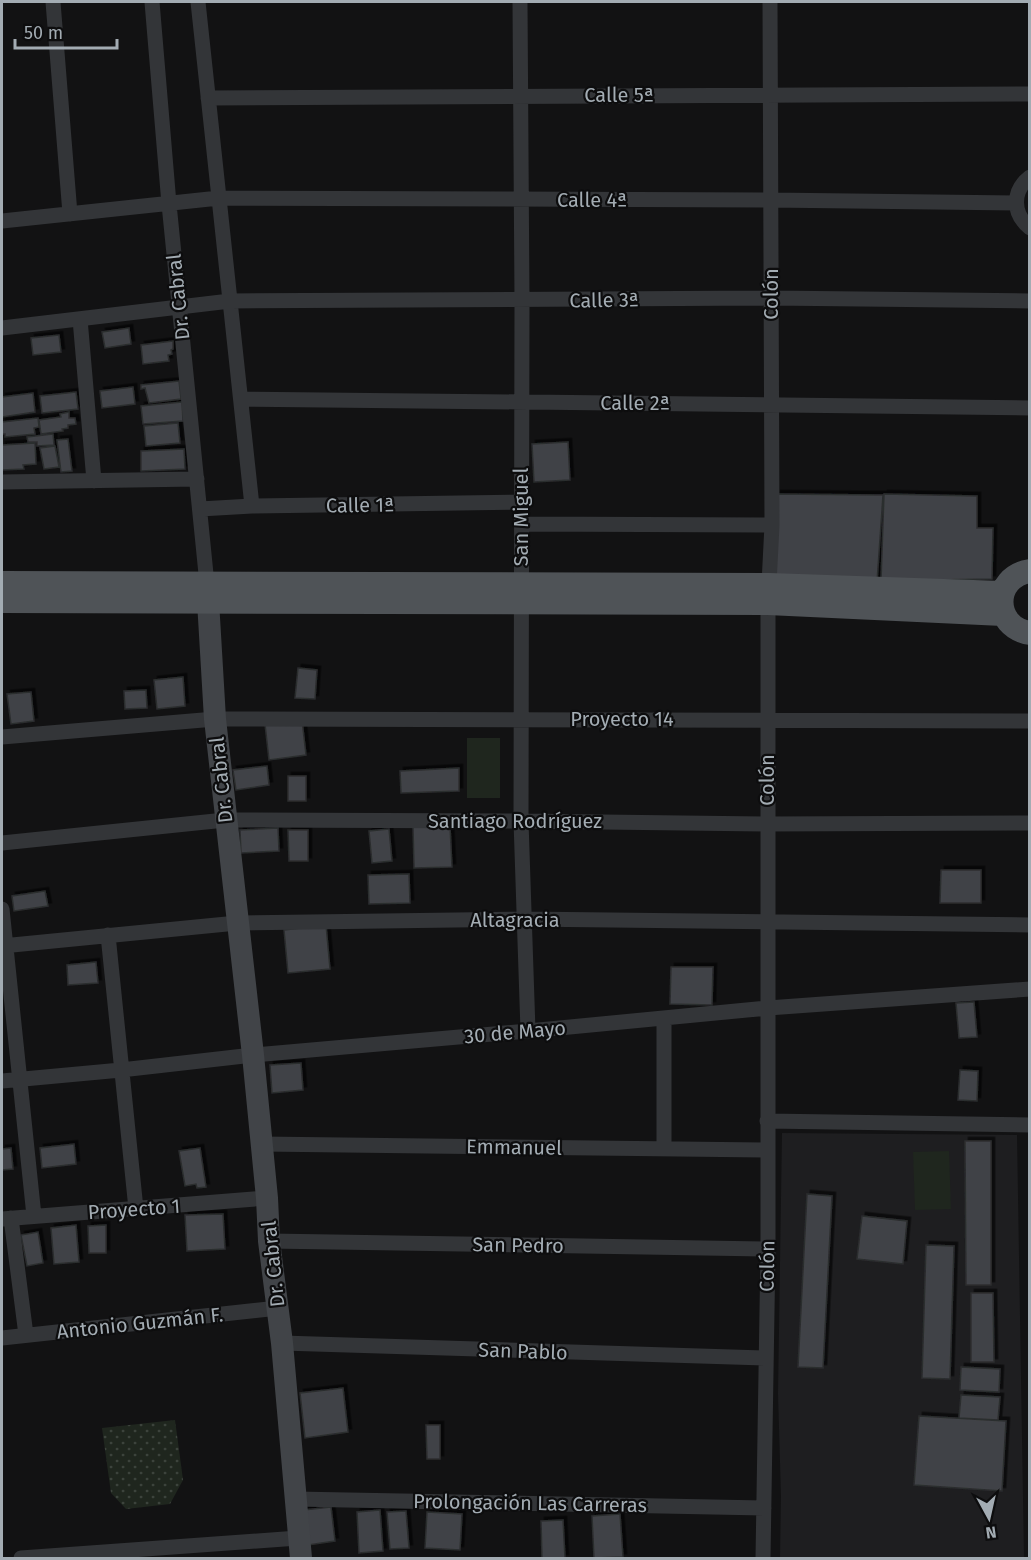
<svg xmlns="http://www.w3.org/2000/svg" width="1031" height="1560" font-family="'Fira Sans',sans-serif">
	<style>
		.built { fill: #1e1e20 }
		.green { fill: url(#green-dots) }
		.pitch { fill: #1f261e }
		.building { fill: #414346; stroke: #2c2d2f; stroke-width: 1.5; filter: url(#shadow) }
		.lines { fill: none; stroke-linecap: round; stroke-linejoin: round }
		.street { stroke: #333538; stroke-width: 15 }
		.secondary { stroke: #414448; stroke-width: 22 }
		.primary { stroke: #4f5357; stroke-width: 24 }
		.labels { text-anchor: middle; dominant-baseline: central; stroke-width: 4.5; stroke-linejoin: round; paint-order: stroke }
		.street-label { font-size: 20px; fill: #a3acb3; stroke: #0d0d0e }
	</style>
	<defs>
		<pattern id="green-dots" width="8" height="8" patternUnits="userSpaceOnUse" patternTransform="scale(1.5)"><rect width="8" height="8" fill="#1f261e"/><path d="M2 2h.1M6 6h.1" fill="none" stroke="#3c433c" stroke-width="1.8" stroke-linecap="round"/></pattern>
		<filter id="shadow"><feDropShadow dx="3.5" dy="-3.5" stdDeviation="0" flood-color="#0009"/></filter>
	</defs>
	<rect width="100%" height="100%" fill="#121213"/>
	<path class="built" d="M782 1133 1017 1135 1024 1558H780L781 1496 778 1394Z"/>
	<path class="green" d="M175 1420 183 1480 170 1504 126 1509 111 1493 102 1428Z"/>
	<path class="pitch" d="M467 738H500V798H467Z
		M949 1151 951 1209 915 1210 913 1152Z"/>
	<path class="building" d="M129 328 131 344 105 348 102 332Z
		M59 335 61 352 33 355 31 338Z
		M173 341V349L171 350 172 354 168 355 169 361 143 364 141 345Z
		M179 381 181 399 149 403 145 388 141 389V385Z
		M133 387 135 404 102 408 100 391Z
		M76 392 78 409 42 413 40 396Z
		M33 393 35 412 2 417V397Z
		M182 402 183 421 143 424 141 406Z
		M69 412V418H75L76 424 68 425V428L62 429 63 431 41 434 39 420 61 417 60 414Z
		M38 418 39 427 34 428 35 434 5 437V434H2V422Z
		M178 423 180 443 146 446 144 426Z
		M53 434 54 445 37 446V442H28L27 437Z
		M68 439 72 471 61 472 57 440Z
		M568 442 570 480 534 482 532 444Z
		M35 443 36 464 23 465 24 469 2 470V445Z
		M55 446 59 467 44 469 40 448Z
		M184 449 185 469 141 471V451Z
		M777 494 883 495 877 582H776Z
		M884 494 977 496V528H993L992 579 881 581Z
		M298 668 317 670 315 699 295 698Z
		M183 677 185 706 157 709 154 680Z
		M146 690 147 708 125 709 124 691Z
		M31 692 34 721 11 724 7 694Z
		M302 720 306 755 269 760 265 724Z
		M267 766 269 785 236 790 233 770Z
		M459 768V791L401 793 400 771Z
		M288 776H306V801H288Z
		M450 826 452 867 414 868 413 827Z
		M278 828 279 851 241 853 240 830Z
		M389 829 392 861 372 863 369 831Z
		M288 830H308V861H289Z
		M941 870H981V903H940Z
		M409 874 410 903 369 904 368 875Z
		M45 891 48 906 14 911 12 896Z
		M326 925 330 969 288 973 284 930Z
		M96 962 98 983 68 985 67 965Z
		M671 967H713L712 1005 670 1004Z
		M974 1002 977 1037 959 1038 956 1003Z
		M301 1063 303 1090 272 1093 270 1065Z
		M960 1070 978 1071 977 1101 958 1100Z
		M965 1141H991V1285H966Z
		M74 1144 76 1164 42 1168 40 1148Z
		M11 1148 13 1169 2 1170V1149Z
		M200 1148 206 1187 197 1188 196 1184 185 1186 179 1151Z
		M807 1194 832 1196 823 1368 798 1367Z
		M223 1214 225 1249 187 1251 185 1215Z
		M862 1216 907 1221 903 1264 857 1259Z
		M76 1225 79 1262 54 1264 51 1228Z
		M106 1225V1253H89L88 1226Z
		M38 1232 43 1263 27 1266 21 1235Z
		M926 1245 954 1246 950 1379 922 1378Z
		M971 1293H993L994 1362H971Z
		M961 1367 1000 1369 999 1392 960 1390Z
		M343 1388 348 1432 305 1438 300 1393Z
		M961 1395 1000 1397 998 1420 959 1418Z
		M919 1416 1006 1421 1002 1491 914 1485Z
		M426 1425H440V1459H427Z
		M331 1507 335 1541 308 1545 304 1510Z
		M380 1510 383 1551 359 1553 357 1512Z
		M406 1511 409 1548 390 1549 387 1512Z
		M427 1512 462 1514 460 1550 425 1548Z
		M620 1514 623 1557 594 1558 592 1516Z
		M563 1520 565 1558H542L541 1521Z"/>
	<g class="lines">
		<path class="street" d="M53 2 70 214
			M152 2 169 204 207 584
			M198 2 252 506
			M520 2 522 301 521 821 528 1031
			M208 98 1030 94
			M1030 177C1012 191 1012 213 1030 228
			M2 221 219 198 770 200 1016 203
			M80 319 94 481
			M2 328 230 301 771 298 1030 301
			M241 399C504 403 767 403 1030 408
			M2 482 197 479
			M200 509 252 506 521 502
			M521 524 772 525
			M2 737 215 719 1030 721
			M2 843 225 820 521 821 767 824 1030 823
			M2 909 34 1216
			M108 935 136 1209
			M2 946 237 923 524 919 1030 925
			M664 1019V1149
			M2 1081 121 1070 253 1055 528 1031 768 1008 1030 989
			M767 1121 1030 1125
			M261 1144 767 1150
			M11 1218 26 1335
			M2 1219 267 1198
			M269 1241 768 1249
			M2 1338 278 1308
			M282 1343 765 1358
			M295 1499 764 1508
			M21 1558 298 1538
			M763 1558 768 1249V603L772 525 770 2"/>
		<path class="secondary" d="M207 584 215 719 253 1055 267 1198 269 1241 282 1343 301 1558"/>
		<path class="primary" d="M1030 571C992 577 992 627 1030 633
			M2 583 769 585 1002 593
			M2 601 768 603 1003 614"/>
	</g>
	<g class="labels">
		<g class="street-label">
			<text x="619" y="95">Calle 5ª</text>
			<text x="592" y="200">Calle 4ª</text>
			<text transform="translate(771 294) rotate(-90)">Colón</text>
			<text transform="translate(178 297) rotate(-96)">Dr. Cabral</text>
			<text transform="translate(604 300) rotate(-1)">Calle 3ª</text>
			<text x="635" y="403">Calle 2ª</text>
			<text transform="translate(360 505) rotate(-1)">Calle 1ª</text>
			<text transform="translate(521 517) rotate(-90)">San Miguel</text>
			<text x="622" y="719">Proyecto 14</text>
			<text transform="translate(221 780) rotate(-96)">Dr. Cabral</text>
			<text transform="translate(767 780) rotate(-90)">Colón</text>
			<text x="515" y="821">Santiago Rodríguez</text>
			<text x="515" y="920">Altagracia</text>
			<text transform="translate(515 1032) rotate(-5)">30 de Mayo</text>
			<text transform="translate(514 1147) rotate(1)">Emmanuel</text>
			<text transform="translate(134 1209) rotate(-4)">Proyecto 1</text>
			<text transform="translate(518 1245) rotate(1)">San Pedro</text>
			<text transform="translate(273 1264) rotate(-96)">Dr. Cabral</text>
			<text transform="translate(767 1266) rotate(-89)">Colón</text>
			<text transform="translate(140 1323) rotate(-6)">Antonio Guzmán F.</text>
			<text transform="translate(523 1351) rotate(2)">San Pablo</text>
			<text transform="translate(530 1503) rotate(1)">Prolongación Las Carreras</text>
		</g>
	</g>
	<rect width="1031" height="1560" fill="none" stroke="#a3acb3" stroke-width="6"/>
	<g transform="translate(989 1518) rotate(172)" stroke="#0d0d0e" stroke-width="4.5" paint-order="stroke">
	<path d="M0-4.5L10 22L0 15L-10 22Z" fill="#a3acb3"/>
	<text y="-9" font-size="16" font-weight="bold" text-anchor="middle" fill="#a3acb3">N</text>
	</g>
	<path d="M15 39v9h102v-9" fill="none" stroke="#a3acb3" stroke-width="3"/>
	<text x="24" y="39" font-size="18" fill="#a3acb3" stroke="#0d0d0e" stroke-width="4.5" paint-order="stroke">50 m</text>
</svg>
